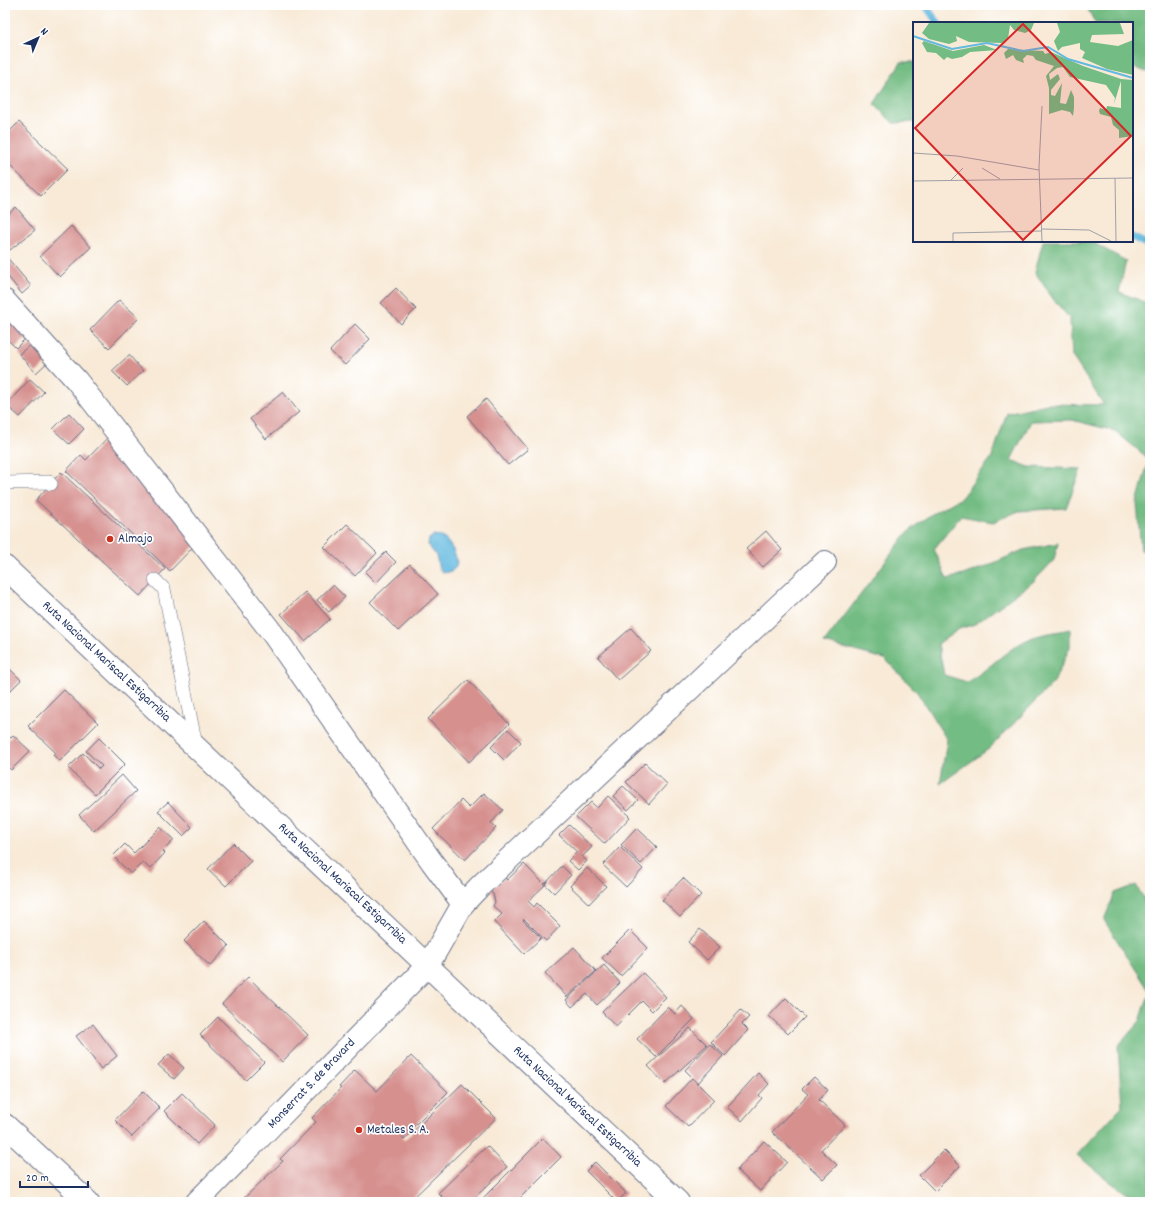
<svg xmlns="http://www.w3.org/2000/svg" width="1155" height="1207" font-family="Dekko,sans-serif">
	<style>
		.forest { fill: #73bc83; stroke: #477670 }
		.water { fill: #63b9df; stroke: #3f749e }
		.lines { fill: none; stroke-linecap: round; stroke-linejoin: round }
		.stream { stroke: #63b9df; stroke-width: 7 }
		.building { fill: #d6918f }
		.lane-casing { stroke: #687088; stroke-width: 14 }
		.street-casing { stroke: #687088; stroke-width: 24 }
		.primary-casing { stroke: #687088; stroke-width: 24 }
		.lane { stroke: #fff; stroke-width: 13 }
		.street { stroke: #fff; stroke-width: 22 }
		.primary { stroke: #fff; stroke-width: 22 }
		.poi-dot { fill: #c8321e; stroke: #fff; stroke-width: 1.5 }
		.labels { text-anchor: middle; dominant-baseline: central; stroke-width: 3.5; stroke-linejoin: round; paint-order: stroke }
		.poi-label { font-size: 13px; fill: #1b2f5e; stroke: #fff; text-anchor: start }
		.street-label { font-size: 13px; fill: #1b2f5e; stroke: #fff }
		.inset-river { fill: none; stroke: #63b9df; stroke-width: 2 }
		.inset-road { fill: none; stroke: #a09fa7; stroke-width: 1 }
		.view { fill: #d62828; fill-opacity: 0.15; stroke: #d62828; stroke-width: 2 }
		.inset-edge { fill: none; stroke: #1b2f5e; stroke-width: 2 }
	</style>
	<rect width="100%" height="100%" fill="#fff"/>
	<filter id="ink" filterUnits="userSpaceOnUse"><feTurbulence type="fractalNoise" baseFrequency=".025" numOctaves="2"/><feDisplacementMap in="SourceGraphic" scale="8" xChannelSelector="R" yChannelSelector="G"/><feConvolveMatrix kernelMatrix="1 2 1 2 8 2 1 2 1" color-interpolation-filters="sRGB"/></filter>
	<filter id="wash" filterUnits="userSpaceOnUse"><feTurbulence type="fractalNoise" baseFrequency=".012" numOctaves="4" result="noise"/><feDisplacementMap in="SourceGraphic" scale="16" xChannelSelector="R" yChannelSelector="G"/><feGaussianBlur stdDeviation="0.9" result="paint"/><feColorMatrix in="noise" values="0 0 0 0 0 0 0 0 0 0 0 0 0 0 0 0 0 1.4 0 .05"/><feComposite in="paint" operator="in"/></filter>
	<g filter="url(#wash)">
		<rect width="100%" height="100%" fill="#f8ead7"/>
		<path class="forest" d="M1086 5H1150V73L1132 67V23H1095Z
			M901 62H914V122L893 123 874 104Z
			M1043 241H1090L1126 261 1119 292 1150 304V556L1141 550 1137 503 1149 459 1115 431 1072 420 1031 421 1011 460 1029 467 1081 469 1066 508 1019 511 993 522 961 516 934 549 947 579 963 575 987 566 1023 550 1058 543 1054 560 1034 581 975 624 959 629 938 644 944 675 967 682C990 669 1008 647 1033 637 1045 633 1058 632 1070 629V647L1054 682 990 748 940 784 947 740 917 692 885 659 824 643 907 533 932 514 961 498 992 457 1007 413 1047 404 1104 405 1072 356 1070 319 1053 299 1035 272Z
			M1136 885 1150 909V1202C1130 1202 1094 1168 1077 1155L1122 1106 1118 1046 1140 1021 1150 992 1104 920 1115 893Z"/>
		<path class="water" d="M434 535C438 536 440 536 443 538 450 542 461 561 455 568 453 571 447 572 444 573 436 568 439 564 436 556 434 552 430 548 428 545L429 539Z"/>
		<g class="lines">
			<path class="stream" d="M925 5 938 23
				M1132 237 1150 246"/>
		</g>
		<g id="blocks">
			<path class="building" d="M19 122 68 169 41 196 6 162 5 164V136Z
				M16 207 35 230 10 250 5 244V217Z
				M71 226 91 247 60 277 40 256Z
				M5 255 31 286 22 294 5 273Z
				M396 288 416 309 401 324 381 303Z
				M119 300 139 318 109 348 90 330Z
				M5 305 32 332 16 348 5 337Z
				M355 324 370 339 345 365 330 351Z
				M35 341 51 359 36 373 19 354Z
				M129 355 143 371 127 386 112 371Z
				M30 379 44 392 20 417 6 405Z
				M283 392 299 412 266 439 250 419Z
				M486 399 528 449 508 465 467 416Z
				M69 413 84 429 69 444 53 429Z
				M113 432 198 542 170 571 66 471 81 455 86 460Z
				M61 472 165 569 140 596 36 500Z
				M347 524 377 553 355 576 324 547Z
				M766 531 782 550 763 567 746 549Z
				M386 552 396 562 376 583 365 572Z
				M410 564 438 594 398 631 370 602Z
				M333 585 345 597 329 612 317 600Z
				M305 592 330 619 305 641 281 614Z
				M631 628 651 651 618 680 598 657Z
				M5 664 21 680 5 696Z
				M468 680 509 724 469 762 428 719Z
				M64 690 98 723 60 761 53 755 55 752 28 726Z
				M508 729 521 742 504 760 491 747Z
				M13 735 30 751 11 770 5 764V743Z
				M99 738 125 764 95 794 68 768 83 753 99 769 102 766 86 751Z
				M645 763 667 784 649 804 626 782Z
				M122 775 136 791 94 831 79 815Z
				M623 786 638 800 628 810 613 796Z
				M484 793 503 810 491 823 496 828 465 860 433 829 461 800 469 808Z
				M608 796 630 817 605 844 576 817 591 802 597 808Z
				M168 802 192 827 183 836 158 811Z
				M569 825 592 847 582 857 587 861 578 870 568 861 577 852 559 835Z
				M160 827 174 840 163 851 165 853 150 869 143 862 131 874 113 856 125 844 134 853Z
				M637 828 657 847 641 864 621 845Z
				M233 843 251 861 226 886 208 869Z
				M620 847 643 869 626 887 603 865Z
				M524 864 545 885 528 901 534 907 537 903 560 926 546 941 524 919 523 920 541 938 524 954 494 922 502 914 493 906 495 902 493 894 490 891 505 877 507 880Z
				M562 866 571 875 554 893 545 884Z
				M587 868 606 886 589 904 570 886Z
				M683 878 701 895 680 917 662 900Z
				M204 921 229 946 210 966 184 941Z
				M700 929 720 947 707 960 688 942Z
				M630 930 648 948 621 976 602 958Z
				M574 947 596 971 567 997 545 973Z
				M604 965 620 983 597 1005 587 994 572 1007 566 1000Z
				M643 973 666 997 652 1011 642 1001 616 1027 602 1012Z
				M248 977 308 1035 282 1062 222 1004Z
				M786 998 805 1017 788 1034 769 1016Z
				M682 1006 694 1019 656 1057 637 1039 668 1007 675 1014Z
				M741 1010 749 1017 742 1024 748 1030 725 1056 711 1042Z
				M218 1017 264 1062 246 1080 200 1035Z
				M93 1024 117 1056 101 1069 76 1036Z
				M690 1028 707 1045 665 1084 648 1066Z
				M710 1044 723 1056 698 1083 685 1070Z
				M169 1054 184 1068 174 1079 158 1065Z
				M411 1056 448 1092 402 1138 404 1140 462 1084 496 1118 409 1202H246L243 1199 283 1161 280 1159 316 1122 312 1118 341 1088 339 1087 355 1070 377 1091Z
				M758 1073 769 1084 759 1095 762 1098 742 1121 727 1107Z
				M814 1077 828 1090 819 1100 845 1125 821 1150 837 1165 823 1179 772 1132 808 1094 802 1089Z
				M692 1078 714 1100 688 1127 666 1106Z
				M143 1091 160 1108 132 1137 115 1120Z
				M182 1093 215 1125 197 1144 164 1111Z
				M543 1138 561 1157 516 1202H479Z
				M764 1141 787 1162 760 1191 737 1170Z
				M487 1146 507 1167 470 1202H447L438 1193Z
				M944 1150 960 1166 935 1191 919 1175Z
				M595 1162 626 1193 617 1202 586 1171Z"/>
		</g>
	</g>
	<g filter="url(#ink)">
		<use href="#blocks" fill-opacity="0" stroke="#687088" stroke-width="1"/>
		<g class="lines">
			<defs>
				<path id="lane" d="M5 483 49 482 51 484
					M155 580 164 589 196 745"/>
				<path id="street" d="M5 301 77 381 273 634 432 862 463 904
					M5 1125 88 1202
					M197 1202 428 965 463 904 480 886 825 562"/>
				<path id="primary" d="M5 567 678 1202"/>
			</defs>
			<use href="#lane" class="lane-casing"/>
			<use href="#street" class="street-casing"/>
			<use href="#primary" class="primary-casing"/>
			<use href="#lane" class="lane"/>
			<use href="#street" class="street"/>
			<use href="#primary" class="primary"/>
		</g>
	</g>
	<g class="poi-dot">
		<circle cx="110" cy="539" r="4"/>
		<circle cx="359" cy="1130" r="4"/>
	</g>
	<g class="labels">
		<g class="poi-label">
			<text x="118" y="539">Almajo</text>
			<text x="367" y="1130">Metales S. A.</text>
		</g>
		<g class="street-label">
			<text transform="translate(106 662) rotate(43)">Ruta Nacional Mariscal Estigarribia</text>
			<text transform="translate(342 884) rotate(43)">Ruta Nacional Mariscal Estigarribia</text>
			<text transform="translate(312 1084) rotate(-46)">Monserrat S. de Bravard</text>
			<text transform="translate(577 1107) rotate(43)">Ruta Nacional Mariscal Estigarribia</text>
		</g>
	</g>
	<g transform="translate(913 22)">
		<rect width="220" height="220" fill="#f8ead7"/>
		<path d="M16 1H121L118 8 112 11 101 8 97 3 95 17 89 21 56 20 43 14 44 19 36 22 16 17 9 11ZM144 1H207L211 12 179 13 177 20 205 24 220 18V53L194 47 169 36 172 30 167 27V21L149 25 145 29 141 19 147 10ZM11 19 40 29 71 23 84 28 57 30 49 35 39 37 34 35 31 38 23 31 14 30 9 21ZM95 27 130 29 132 32 138 30 170 44 208 57 220 58V114L206 116V108L200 103 198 95 187 92 186 89 187 86 193 88 194 84 208 86V59L201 82 202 76 193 63 157 55 150 45 144 46 136 52 137 58 145 52 147 57 138 68V73L142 74 149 61 147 81 153 82 158 68 161 75V86L160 94 157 90 149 88 136 92V66L133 54 141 44 123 38 120 34 114 33 110 37 111 41 103 38 100 33 93 37 91 31Z" fill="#73bc83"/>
		<path class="inset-river" d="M0 14 39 27 74 21 110 29 135 25 155 37 220 56"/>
		<path class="inset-road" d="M0 131 44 134 126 148M69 146 87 157M202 156 203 219M38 158 50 146M0 159 220 156M128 207 176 208 198 219M40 219V211L128 209M129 219 126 145 129 84"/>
		<path class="view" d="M110 2 218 114 110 218 2 106Z"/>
		<rect width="220" height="220" class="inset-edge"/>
	</g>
	<rect width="1155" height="1207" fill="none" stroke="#fff" stroke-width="20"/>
	<g transform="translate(38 38) rotate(44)" stroke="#ffffff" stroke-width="3" paint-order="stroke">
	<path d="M0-3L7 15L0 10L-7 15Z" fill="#1b2f5e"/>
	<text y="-6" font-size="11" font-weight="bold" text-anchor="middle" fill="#1b2f5e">N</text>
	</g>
	<path d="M20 1181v6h68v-6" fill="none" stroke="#1b2f5e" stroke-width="2"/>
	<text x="26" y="1181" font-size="12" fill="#1b2f5e" stroke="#ffffff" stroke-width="3" paint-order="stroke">20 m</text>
</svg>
